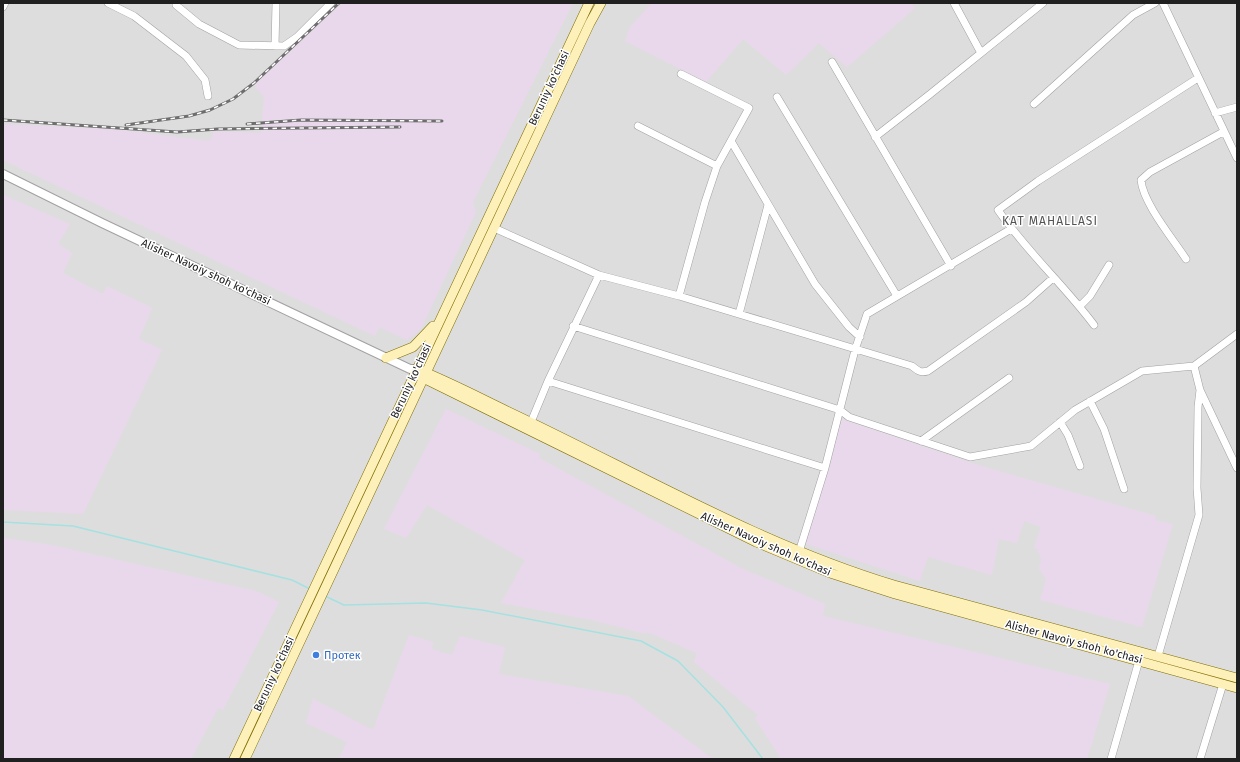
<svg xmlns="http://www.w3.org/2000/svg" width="1240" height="762" font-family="'Fira Sans',sans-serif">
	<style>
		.residential { fill: #dedddd }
		.industrial { fill: #e9d8eb }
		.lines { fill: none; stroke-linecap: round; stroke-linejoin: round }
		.stream { stroke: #a5e1e0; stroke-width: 1.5 }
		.minor-casing { stroke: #a1a1a1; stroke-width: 8 }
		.tertiary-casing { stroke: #a1a1a1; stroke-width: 10 }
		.secondary-casing { stroke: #7e6d00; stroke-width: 10 }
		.minor { stroke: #fff; stroke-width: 7 }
		.tertiary { stroke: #fff; stroke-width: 8 }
		.secondary { stroke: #fdf0b8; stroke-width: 9 }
		.rail-casing { stroke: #6e6e6e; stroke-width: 3 }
		.rail { stroke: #fff; stroke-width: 1.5; stroke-dasharray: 4.5; stroke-linecap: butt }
		.shop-dot { fill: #3f7fe0; stroke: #fff; stroke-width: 1.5 }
		.labels { text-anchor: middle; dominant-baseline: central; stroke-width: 3; stroke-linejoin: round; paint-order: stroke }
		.street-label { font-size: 11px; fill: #202020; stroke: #fff }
		.shop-label { font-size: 11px; fill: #366cbe; stroke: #fff; text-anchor: start }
		.neighbourhood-label { font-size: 12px; letter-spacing: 1px; fill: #535353; stroke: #fff }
	</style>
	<rect width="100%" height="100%" fill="#f1ebe6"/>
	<path class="residential" d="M3 3H1237V759H3Z"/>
	<path class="industrial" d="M342 3H573L473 202 476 212 421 329 407 340 379 327 375 336 3 160V124L113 129 210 141 214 131 261 133 264 97 254 85Z
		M652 3H911L915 8 847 67 819 43 786 75 743 39 706 82 625 41 630 27Z
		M3 195 70 224 58 244 72 253 63 273 103 294 107 286 152 308 139 339 162 350 83 514 3 510Z
		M446 409 540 454 539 458 743 569 825 604 823 616 1110 684 1087 759H781L755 718 758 715 694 662 697 653 647 632 645 634 592 620 501 603 525 560 427 505 406 538 384 529Z
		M842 419 978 465 1156 516 1155 520 1173 524 1142 627 1040 600 1046 579 1039 569 1041 559 1037 549 1034 548 1041 527 1024 521 1017 543 999 539 992 575 928 557 920 581 806 544Z
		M3 538 52 545 256 591 279 602 223 710 218 708 191 759H3Z
		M409 635 433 642 432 649 452 655 460 636 505 647 499 674 628 696 713 759H339L347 742 306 723 313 699 373 730Z"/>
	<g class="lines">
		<path class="stream" d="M3 522 73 526 292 580 310 589
			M325 596 344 605 426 603 482 610 641 641 678 661 723 707 763 759"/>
		<defs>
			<path id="minor" d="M108 3 134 16 186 56 205 80 208 96
				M177 3 176 5 199 24 239 45 284 46 297 37 331 3
				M954 3 981 53
				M1163 3 1237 158
				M3 7 5 3
				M275 46 276 3
				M832 62 951 266
				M777 97 897 296
				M1034 104 1133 15 1155 3
				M1215 113 1237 107
				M638 126 717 166
				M875 137 929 95 1043 3
				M731 141 815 284 849 327 860 337
				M494 228 599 275 679 296 912 366C918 371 920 373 928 371L1026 302 1053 278
				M1186 259C1173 239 1143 203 1141 180L1150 172 1223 132
				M679 296 705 202 717 166 749 108 681 74
				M1080 306 1090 296 1109 265
				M739 314 768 205
				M1094 325C1064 285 1027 252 998 210L1038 181 1198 78
				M573 326 840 410 849 417 970 457 1031 446 1075 410 1142 371 1194 366
				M1237 334 1194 366 1200 390 1237 468
				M548 381 825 468
				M1090 401 1104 429 1124 489
				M531 422 548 381 599 275
				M1060 422 1068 435 1080 466
				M921 441 1009 378
				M799 552 825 468 855 350 867 314 1011 229
				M1158 656 1199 515 1197 488 1198 407 1200 390
				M1111 759 1140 657
				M1200 759 1223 684"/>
			<path id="tertiary" d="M3 174 102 223 410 369H417"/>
			<path id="secondary" d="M386 358 413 347 433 326
				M417 369C447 381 476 396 505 410 633 470 758 544 894 585L1237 678
				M415 374 756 542 830 573 895 594 1237 688
				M234 759 589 3
				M245 759 590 23 601 3"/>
		</defs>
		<use href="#minor" class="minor-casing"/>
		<use href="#tertiary" class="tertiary-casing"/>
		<use href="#secondary" class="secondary-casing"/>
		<use href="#minor" class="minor"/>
		<use href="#tertiary" class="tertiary"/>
		<use href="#secondary" class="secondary"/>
		<defs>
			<path id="rail" d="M3 120 177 132 218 129 400 127
				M247 124 301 120 442 121
				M126 125 189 116 210 110 233 99 254 83 339 3"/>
		</defs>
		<use href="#rail" class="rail-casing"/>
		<use href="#rail" class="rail"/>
	</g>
	<circle class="shop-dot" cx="316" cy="655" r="4"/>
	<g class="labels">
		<g class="street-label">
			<text transform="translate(549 88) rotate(-65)">Beruniy ko'chasi</text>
			<text transform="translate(206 272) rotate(25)">Alisher Navoiy shoh ko'chasi</text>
			<text transform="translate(411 381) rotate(-65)">Beruniy ko'chasi</text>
			<text transform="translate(766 544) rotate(24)">Alisher Navoiy shoh ko'chasi</text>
			<text transform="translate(1074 642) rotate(15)">Alisher Navoiy shoh ko'chasi</text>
			<text transform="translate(274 674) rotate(-65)">Beruniy ko'chasi</text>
		</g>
		<g class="shop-label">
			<text x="324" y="655">Протек</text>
		</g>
		<g class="neighbourhood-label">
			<text x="1050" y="221">KAT MAHALLASI</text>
		</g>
	</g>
	<rect width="1240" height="762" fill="none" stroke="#202020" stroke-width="8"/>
</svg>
